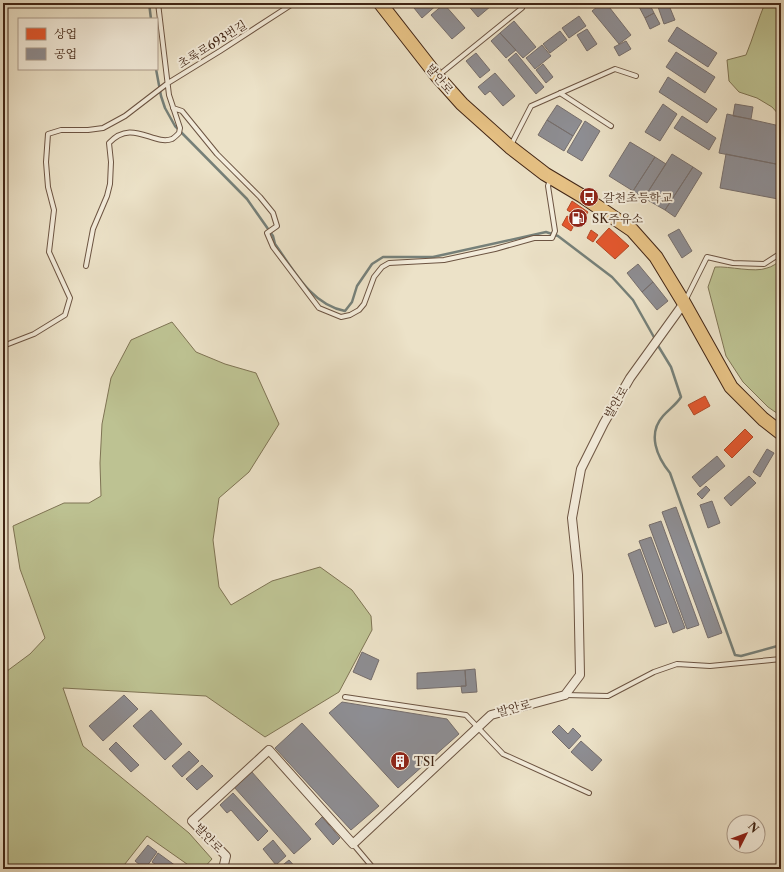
<svg xmlns="http://www.w3.org/2000/svg" width="784" height="872" font-family="'Libre Caslon Text','Noto Serif KR',serif">
	<style>
		.green { fill: #bdc292; stroke: #7f7454 }
		.shops { fill: #e4572e; stroke: #b34826 }
		.industry { fill: #8d8d92; stroke: #766e6c }
		.lines { fill: none; stroke-linecap: round; stroke-linejoin: round }
		.stream { stroke: #768079; stroke-width: 2.5 }
		.service-casing { stroke: #6c5442; stroke-width: 6 }
		.minor-casing { stroke: #6c5442; stroke-width: 10 }
		.primary-casing { stroke: #412515; stroke-width: 15 }
		.service { stroke: #f3ecdb; stroke-width: 4 }
		.minor { stroke: #f3ecdb; stroke-width: 8 }
		.primary { stroke: #e6c184; stroke-width: 13 }
		.labels { text-anchor: middle; dominant-baseline: central; stroke-width: 4; stroke-linejoin: round; paint-order: stroke }
		.street-label { font-size: 12px; fill: #412515; stroke: #f3ecdb }
		.poi-label { font-size: 12px; fill: #412515; stroke: #f3ecdb; text-anchor: start }
	</style>
	<rect width="100%" height="100%" fill="#ece2c8"/>
	<filter id="stains"><feTurbulence type="fractalNoise" baseFrequency=".005" numOctaves="4"/><feColorMatrix values="0 0 0 0 .2 0 0 0 0 .09 0 0 0 0 .02 0 0 0 .5 -.17"/></filter>
	<radialGradient id="worn" r=".72"><stop offset=".6" stop-color="#630" stop-opacity="0"/><stop offset="1" stop-color="#630" stop-opacity=".3"/></radialGradient>
	<path class="green" d="M765 3H775L781 11V117L772 107 757 98 739 92 729 81 727 60 746 55C753 38 758 20 765 3Z
		M781 260V416L768 407 743 382 726 356 708 287 715 267C729 266 755 273 767 268 772 267 777 263 781 260Z
		M172 322 196 352 225 364 256 373 279 424 249 472 219 498 213 540 219 587 231 605 272 581 320 567 352 590 371 616 372 630 339 692 265 737 206 696 63 688 83 746 189 833 212 859 203 869H194L147 836 121 869H3V674L30 654 45 638 20 569 13 526 64 503H89L101 496 100 463 102 424 111 378 131 340Z"/>
	<path class="shops" d="M572 201 588 212 583 220 567 210Z
		M567 216 576 221 571 231 562 225Z
		M609 228 629 246 615 259 596 242Z
		M591 230 598 235 593 242 587 238Z
		M705 396 710 406 694 415 688 405Z
		M745 429 753 437 732 458 724 450Z"/>
	<path class="industry" d="M410 3H439L422 18Z
		M466 3H489L491 6 478 17Z
		M602 3H606L631 35 619 44 592 11Z
		M637 3H649L654 13 645 18Z
		M659 3H668L675 20 664 24 657 4Z
		M444 4 465 28 452 39 431 15Z
		M654 13 660 24 650 29 645 18Z
		M579 16 586 26 569 38 562 28Z
		M514 21 536 47 523 58 500 33Z
		M677 27 717 53 708 67 668 41Z
		M587 29 597 44 587 51 577 35Z
		M560 31 567 40 550 53 543 44Z
		M500 33 516 50 506 58 491 41Z
		M626 41 631 49 619 56 614 47Z
		M542 45 551 56 535 69 526 58Z
		M676 52 715 77 705 93 666 67Z
		M476 53 490 70 480 78 466 61Z
		M516 53 544 87 536 94 508 60Z
		M543 64 553 77 546 83 536 70Z
		M495 73 515 96 503 106 490 91 485 95 478 87Z
		M668 77 717 109 707 123 659 92Z
		M663 104 677 114 660 141 645 132Z
		M735 104 753 107 751 119 733 116Z
		M557 105 582 121 573 136 547 120Z
		M727 114 780 126 778 137 781 138V165L719 153Z
		M682 116 716 138 709 150 674 128Z
		M547 120 573 136 564 151 538 135Z
		M585 121 600 131 582 161 567 152Z
		M630 142 655 157 633 191 609 176Z
		M672 154 693 167 665 210 644 198Z
		M726 154 781 165V179L778 199 720 188Z
		M655 157 666 164 644 198 633 191Z
		M693 167 702 173 675 217 665 210Z
		M679 229 692 251 682 258 668 235Z
		M638 264 653 282 642 292 627 273Z
		M653 282 668 301 657 310 642 292Z
		M767 449 774 453 760 477 753 472Z
		M717 456 725 466 700 487 692 477Z
		M749 476 756 483 731 506 724 498Z
		M706 486 710 490 702 499 697 494Z
		M712 501 720 523 708 528 700 505Z
		M676 507 722 633 708 638 662 512Z
		M661 521 699 625 687 629 649 525Z
		M651 537 685 628 673 633 639 541Z
		M640 549 667 623 655 627 628 554Z
		M362 652 379 660 371 680 353 672Z
		M475 669 477 692 462 693 461 686H466L465 670Z
		M465 670 466 686 417 689V673Z
		M124 695 138 709 103 741 89 726Z
		M342 702 447 719 459 734 398 788 329 713Z
		M151 710 182 744 165 760 133 726Z
		M302 723 379 806 351 830 275 748Z
		M559 725 568 734 573 728 581 736 569 749 552 732Z
		M581 741 602 760 592 771 571 752Z
		M116 742 139 765 131 772 109 749Z
		M189 751 199 761 182 777 172 766Z
		M202 765 213 776 197 790 186 779Z
		M251 771 311 839 294 854 234 787Z
		M233 793 268 831 258 841 231 810 227 813 220 805Z
		M322 817 340 838 333 845 315 824Z
		M273 840 286 856 276 865 263 849Z
		M148 845 157 852 145 869 135 861Z
		M158 853 176 866 173 869H162L152 862Z
		M289 860 297 869H279V868Z"/>
	<g class="lines">
		<path class="stream" d="M149 3 151 19
			M156 69 161 96 165 108 175 126 247 199 273 236 275 244C293 269 311 305 345 311L352 302 357 286 372 264 383 257H433L546 232 558 236 612 277 633 300 655 339
			M657 344 671 367 681 397C676 405 669 409 663 416 647 434 657 457 670 473L735 655 741 656 781 645"/>
		<defs>
			<path id="service" d="M439 75 522 8
				M560 93 611 126
				M173 108 182 111 217 154 260 197 273 213 277 226 267 233 273 247 319 308 341 317 350 315 359 310 364 304 374 277 382 267 389 263 444 260 495 249 534 238H552L555 231 548 186 550 180
				M511 145 531 106 615 69 636 76
				M86 266 93 229 107 196 110 184 111 162 109 143C132 118 153 146 172 139 174 138 177 135 179 133L180 128 169 95 158 3
				M685 301 707 257 733 263 764 264 781 253
				M3 346 34 334 65 315 70 298 49 252 54 210 48 187 46 162 48 134 61 130H88L103 128 125 116 168 83 220 51 294 3
				M3 651H5
				M565 695 608 696 654 672 677 664 710 666 781 659
				M345 697 466 715 503 754 589 793
				M353 844 374 869"/>
			<path id="minor" d="M223 869 226 856 192 821 269 750 353 844 491 715 565 695 580 675 578 575 572 518 581 469 604 423 630 378 684 303"/>
			<path id="primary" d="M380 3 437 76 462 104 510 147 545 174 582 196 632 230 656 257 684 303 731 387 763 419 781 433"/>
		</defs>
		<use href="#service" class="service-casing"/>
		<use href="#minor" class="minor-casing"/>
		<use href="#primary" class="primary-casing"/>
		<use href="#service" class="service"/>
		<use href="#minor" class="minor"/>
		<use href="#primary" class="primary"/>
	</g>
	<defs>
		<symbol id="bus-disc" viewBox="-11 -11 22 22"><circle r="9.5" fill="#8f2418" stroke="#f3ecdb"/><path d="M-5-6H5V4H4V6H2V4H-2V6H-4V4H-5ZM-3.5-4V0h7V-4ZM-3.5 1.2v1.5H-2V1.2ZM2 1.2v1.5H3.5V1.2Z" fill="#fff"/></symbol>
		<symbol id="fuel-disc" viewBox="-11 -11 22 22"><circle r="9.5" fill="#8f2418" stroke="#f3ecdb"/><path d="M-5.5-6h7V0h2V4h1.3V-2.5L3-4.5l.8-.8L6-3V5H2.5V1h-1V6h-7ZM-4.2-4.7v3.2H.2V-4.7Z" fill="#fff"/></symbol>
		<symbol id="building-disc" viewBox="-11 -11 22 22"><circle r="9.5" fill="#8f2418" stroke="#f3ecdb"/><path d="M-4-6H4V6H1V3H-1V6H-4ZM-2.5-4.3h1.7v1.8h-1.7ZM.8-4.3h1.7v1.8H.8ZM-2.5-1h1.7V.8h-1.7ZM.8-1h1.7V.8H.8Z" fill="#fff"/></symbol>
	</defs>
	<g fill-rule="evenodd">
		<use href="#bus-disc" x="578" y="186" width="22" height="22"/>
		<use href="#fuel-disc" x="567" y="207" width="22" height="22"/>
		<use href="#building-disc" x="389" y="750" width="22" height="22"/>
	</g>
	<g class="labels">
		<g class="street-label">
			<text transform="translate(212 44) rotate(-32)">초록로693번길</text>
			<text transform="translate(440 79) rotate(50)">발안로</text>
			<text transform="translate(616 402) rotate(-60)">발안로</text>
			<text transform="translate(514 708) rotate(-15)">발안로</text>
			<text transform="translate(209 838) rotate(46)">발안로</text>
		</g>
		<g class="poi-label">
			<text x="603" y="197">갈천초등학교</text>
			<text x="592" y="218">SK주유소</text>
			<text x="414" y="761">TSI</text>
		</g>
	</g>
	<rect width="784" height="872" fill="none" stroke="#ece2c8" stroke-width="16"/>
	<rect x="4" y="4" width="776" height="864" fill="none" stroke="#412515" stroke-width="2"/>
	<rect x="8" y="8" width="768" height="856" fill="none" stroke="#412515"/>
	<rect x="18" y="18" width="140" height="52" fill="#f3ecdb" stroke="#ac9c8c"/>
	<rect x="26" y="28" width="20" height="12" fill="#e4572e" stroke="#ac9c8c"/>
	<text x="54" y="38" font-size="12" fill="#412515">상업</text>
	<rect x="26" y="48" width="20" height="12" fill="#8d8d92" stroke="#ac9c8c"/>
	<text x="54" y="58" font-size="12" fill="#412515">공업</text>
	<g transform="translate(746 834) rotate(48)"><circle r="19" fill="#f3ecdb" stroke="#ac9c8c"/>
	<path d="M0-3L7 15L0 10L-7 15Z" fill="#8f2418"/>
	<text y="-6" font-size="11" font-weight="bold" text-anchor="middle" fill="#412515">N</text>
	</g>
	<rect width="100%" height="100%" filter="url(#stains)"/>
	<rect width="100%" height="100%" fill="url(#worn)"/>
</svg>
